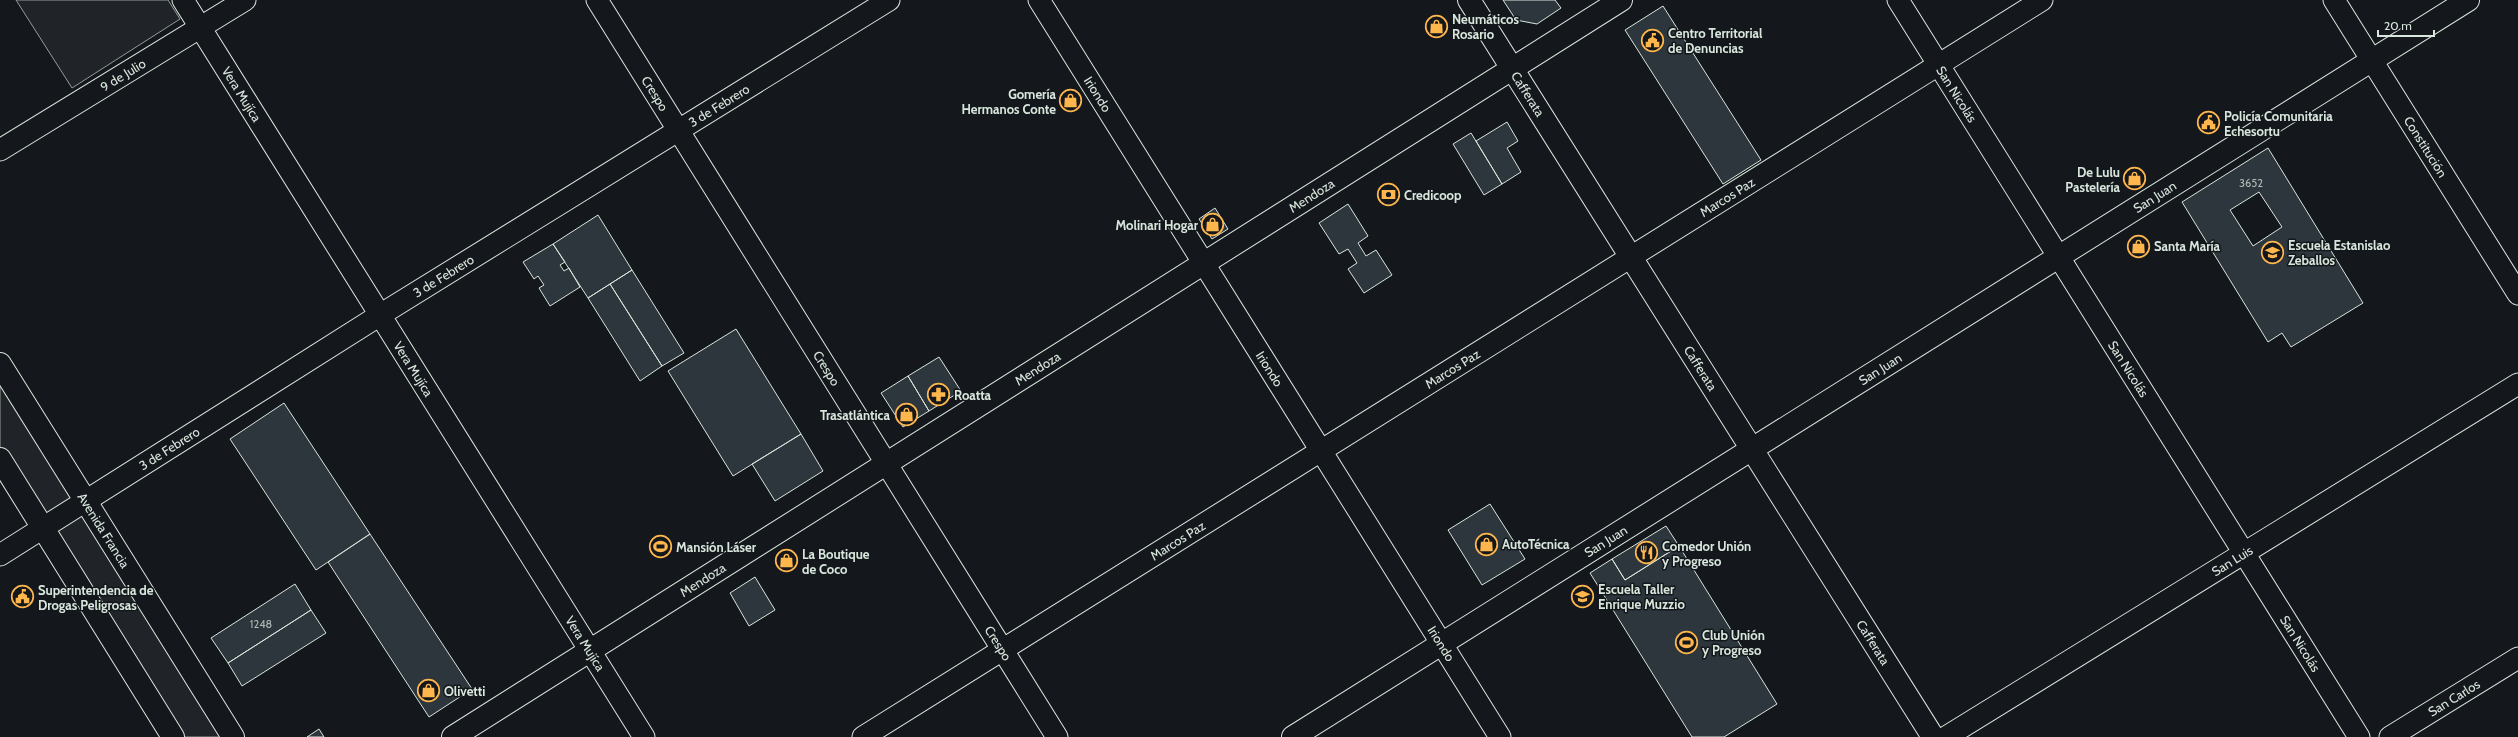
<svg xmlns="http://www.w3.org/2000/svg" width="2518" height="737" font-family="Cabin,sans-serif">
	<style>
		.green { fill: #202428; stroke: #939e99 }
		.building { fill: #2c363c; stroke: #d8e6dc; fill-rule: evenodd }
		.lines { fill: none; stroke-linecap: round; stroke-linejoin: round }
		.minor-casing { stroke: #d8e6dc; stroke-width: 23 }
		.major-casing { stroke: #d8e6dc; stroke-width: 24 }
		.minor { stroke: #14181c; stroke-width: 21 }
		.major { stroke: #14181c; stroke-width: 22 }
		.labels { text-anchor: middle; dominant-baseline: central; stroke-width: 3; stroke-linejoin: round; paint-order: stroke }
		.number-label { font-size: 11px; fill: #adbab4 }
		.poi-label { font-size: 13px; font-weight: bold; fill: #d8e6dc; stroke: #14181c; text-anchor: start }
		.street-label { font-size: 13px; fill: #d8e6dc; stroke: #14181c }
	</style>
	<rect width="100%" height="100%" fill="#14181c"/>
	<path class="green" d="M16 0H168L180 19 72 88Z
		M0 364 233 737H173L0 459Z"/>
	<path class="building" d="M1503 0H1555L1561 8 1537 24 1516 20Z
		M1663 6 1761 160 1723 184 1625 30Z
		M1507 122 1518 141 1507 148 1521 172 1502 184 1476 141Z
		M1471 133 1502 184 1484 195 1453 144Z
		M2268 148 2363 303 2291 347 2282 333 2268 342 2182 202ZM2259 192 2282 227 2253 246 2230 210Z
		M1348 204 1368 236 1358 243 1366 256 1376 250 1392 275 1364 293 1348 269 1357 263 1348 249 1339 254 1319 223Z
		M1215 208 1228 229 1212 239 1199 219Z
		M598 215 632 270 588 298 553 244Z
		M553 244 565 262 560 265 564 271 569 268 580 287 550 306 539 288 544 285 538 276 534 279 523 262Z
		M632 270 684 353 662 366 610 284Z
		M610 284 662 366 640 381 588 298Z
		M736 329 801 434 733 476 668 371Z
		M939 357 961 391 929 411 908 376Z
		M908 376 929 411 903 427 881 393Z
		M284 403 370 534 316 570 230 439Z
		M801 434 823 471 775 501 752 464Z
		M1490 504 1525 559 1482 585 1448 530Z
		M1666 526 1679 546 1625 580 1612 559Z
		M370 534 472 689 429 717 328 562Z
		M1679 546 1777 704 1724 737H1692L1590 573 1612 559 1625 580Z
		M755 577 775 610 749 626 730 593Z
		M295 584 311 610 228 663 211 638Z
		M311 610 326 633 242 686 228 663Z
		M319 729 324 737H307Z"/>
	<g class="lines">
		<defs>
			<g id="minor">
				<path id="s1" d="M183 0 644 737"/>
				<path id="s2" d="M597 0 1057 737"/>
				<path id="s3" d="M1039 0 1500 737"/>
				<path id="s4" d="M1898 0 2359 737"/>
				<path id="s5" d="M2334 0 2518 294"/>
				<path id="s6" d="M0 150 245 0"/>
				<path id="s7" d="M0 555 380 315 889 0"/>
				<path id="s8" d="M863 737 2042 0"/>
				<path id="s9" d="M1946 737 2518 384"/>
				<path id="s10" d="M2390 737 2518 658"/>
			</g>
			<g id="major">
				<path id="s11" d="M1469 0 1933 737"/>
				<path id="s12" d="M0 364 233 737"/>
				<path d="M0 459 173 737"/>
				<path id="s13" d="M453 737 1621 0"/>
				<path id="s14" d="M1293 737 2468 0"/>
			</g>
		</defs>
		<use href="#minor" class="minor-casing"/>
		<use href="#major" class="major-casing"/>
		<use href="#minor" class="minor"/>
		<use href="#major" class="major"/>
	</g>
	<defs>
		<symbol id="shop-ring" viewBox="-11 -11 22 22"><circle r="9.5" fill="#14181c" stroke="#ffb74d" stroke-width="1.5"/><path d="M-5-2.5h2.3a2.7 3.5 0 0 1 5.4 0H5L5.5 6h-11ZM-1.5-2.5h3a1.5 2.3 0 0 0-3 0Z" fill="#ffb74d"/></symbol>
		<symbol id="civic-ring" viewBox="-11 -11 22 22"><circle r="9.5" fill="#14181c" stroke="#ffb74d" stroke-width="1.5"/><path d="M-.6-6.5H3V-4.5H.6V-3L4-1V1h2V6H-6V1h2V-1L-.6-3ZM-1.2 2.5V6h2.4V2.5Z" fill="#ffb74d"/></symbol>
		<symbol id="bank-ring" viewBox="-11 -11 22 22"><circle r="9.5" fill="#14181c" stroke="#ffb74d" stroke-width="1.5"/><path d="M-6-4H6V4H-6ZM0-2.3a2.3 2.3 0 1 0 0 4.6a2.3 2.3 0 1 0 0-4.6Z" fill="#ffb74d"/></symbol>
		<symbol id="school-ring" viewBox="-11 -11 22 22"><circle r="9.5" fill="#14181c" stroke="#ffb74d" stroke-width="1.5"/><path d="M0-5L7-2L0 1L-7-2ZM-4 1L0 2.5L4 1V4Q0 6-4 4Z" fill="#ffb74d"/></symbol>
		<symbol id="pharmacy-ring" viewBox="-11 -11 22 22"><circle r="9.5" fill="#14181c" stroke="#ffb74d" stroke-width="1.5"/><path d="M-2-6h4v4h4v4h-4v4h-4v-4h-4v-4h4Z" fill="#ffb74d"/></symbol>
		<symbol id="stadium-ring" viewBox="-11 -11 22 22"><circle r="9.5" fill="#14181c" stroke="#ffb74d" stroke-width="1.5"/><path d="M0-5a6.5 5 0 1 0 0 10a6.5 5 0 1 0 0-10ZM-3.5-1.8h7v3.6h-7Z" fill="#ffb74d"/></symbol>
		<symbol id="restaurant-ring" viewBox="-11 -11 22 22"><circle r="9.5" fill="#14181c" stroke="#ffb74d" stroke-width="1.5"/><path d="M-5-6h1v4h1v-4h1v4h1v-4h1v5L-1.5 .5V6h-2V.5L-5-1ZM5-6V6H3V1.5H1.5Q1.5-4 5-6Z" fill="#ffb74d"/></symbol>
		<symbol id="university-ring" viewBox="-11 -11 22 22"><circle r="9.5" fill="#14181c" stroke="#ffb74d" stroke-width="1.5"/><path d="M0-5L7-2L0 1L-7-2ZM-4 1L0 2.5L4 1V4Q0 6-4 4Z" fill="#ffb74d"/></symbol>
	</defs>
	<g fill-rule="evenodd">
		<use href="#shop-ring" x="1424" y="14" width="25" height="25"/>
		<use href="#civic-ring" x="1640" y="28" width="25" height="25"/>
		<use href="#shop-ring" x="1058" y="88" width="25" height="25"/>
		<use href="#civic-ring" x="2196" y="110" width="25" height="25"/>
		<use href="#shop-ring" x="2122" y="166" width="25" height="25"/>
		<use href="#bank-ring" x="1376" y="182" width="25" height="25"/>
		<use href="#shop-ring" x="1200" y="212" width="25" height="25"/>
		<use href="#shop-ring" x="2126" y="234" width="25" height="25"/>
		<use href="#school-ring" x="2260" y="240" width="25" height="25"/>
		<use href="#pharmacy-ring" x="926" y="382" width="25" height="25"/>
		<use href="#shop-ring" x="894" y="402" width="25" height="25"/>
		<use href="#shop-ring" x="1474" y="532" width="25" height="25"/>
		<use href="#stadium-ring" x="648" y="534" width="25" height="25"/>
		<use href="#restaurant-ring" x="1634" y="540" width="25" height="25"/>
		<use href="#shop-ring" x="774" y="548" width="25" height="25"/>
		<use href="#university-ring" x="1570" y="584" width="25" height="25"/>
		<use href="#civic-ring" x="10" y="584" width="25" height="25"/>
		<use href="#stadium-ring" x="1674" y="630" width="25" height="25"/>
		<use href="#shop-ring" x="416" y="678" width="25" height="25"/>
	</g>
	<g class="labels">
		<g class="number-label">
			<text x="2251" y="183">3652</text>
			<text x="261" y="624">1248</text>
		</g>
		<g class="poi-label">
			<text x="1452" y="19">Neumáticos<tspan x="1452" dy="15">Rosario</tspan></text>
			<text x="1668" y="33">Centro Territorial<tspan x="1668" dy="15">de Denuncias</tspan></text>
			<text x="1056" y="94" text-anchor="end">Gomería<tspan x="1056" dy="15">Hermanos Conte</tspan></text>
			<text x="2224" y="116">Policía Comunitaria<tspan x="2224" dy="15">Echesortu</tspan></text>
			<text x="2120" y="172" text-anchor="end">De Lulu<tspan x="2120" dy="15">Pastelería</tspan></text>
			<text x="1404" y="195">Credicoop</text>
			<text x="1198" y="225" text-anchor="end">Molinari Hogar</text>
			<text x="2288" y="245">Escuela Estanislao<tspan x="2288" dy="15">Zeballos</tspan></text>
			<text x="2154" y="246">Santa María</text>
			<text x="954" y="395">Roatta</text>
			<text x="890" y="415" text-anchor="end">Trasatlántica</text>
			<text x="1502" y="544">AutoTécnica</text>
			<text x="1662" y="546">Comedor Unión<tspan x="1662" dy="15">y Progreso</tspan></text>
			<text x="676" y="547">Mansión Láser</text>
			<text x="802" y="554">La Boutique<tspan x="802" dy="15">de Coco</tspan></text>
			<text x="1598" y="589">Escuela Taller<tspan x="1598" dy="15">Enrique Muzzio</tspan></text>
			<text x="38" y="590">Superintendencia de<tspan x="38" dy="15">Drogas Peligrosas</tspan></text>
			<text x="1702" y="635">Club Unión<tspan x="1702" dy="15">y Progreso</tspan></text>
			<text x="444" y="691">Olivetti</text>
		</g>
		<g class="street-label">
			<text stroke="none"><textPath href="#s6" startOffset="144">9 de Julio</textPath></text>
			<text stroke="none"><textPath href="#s1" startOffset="111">Vera Mujíca</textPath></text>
			<text stroke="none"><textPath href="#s2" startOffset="110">Crespo</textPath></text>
			<text stroke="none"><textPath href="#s3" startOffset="111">Iriondo</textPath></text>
			<text stroke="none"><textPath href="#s11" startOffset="111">Cafferata</textPath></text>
			<text stroke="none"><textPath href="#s4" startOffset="111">San Nicolás</textPath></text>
			<text stroke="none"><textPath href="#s7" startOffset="848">3 de Febrero</textPath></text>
			<text stroke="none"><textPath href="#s5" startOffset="173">Constitución</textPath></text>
			<text stroke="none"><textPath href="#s13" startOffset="1015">Mendoza</textPath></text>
			<text stroke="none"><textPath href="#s14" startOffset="1017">San Juan</textPath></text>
			<text stroke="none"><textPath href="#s8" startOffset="1019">Marcos Paz</textPath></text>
			<text stroke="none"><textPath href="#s7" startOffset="524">3 de Febrero</textPath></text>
			<text stroke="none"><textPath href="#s11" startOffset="435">Cafferata</textPath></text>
			<text stroke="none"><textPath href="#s14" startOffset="693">San Juan</textPath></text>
			<text stroke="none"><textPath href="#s4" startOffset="435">San Nicolás</textPath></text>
			<text stroke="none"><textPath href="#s1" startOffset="435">Vera Mujíca</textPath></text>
			<text stroke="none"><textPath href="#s2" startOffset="434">Crespo</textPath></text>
			<text stroke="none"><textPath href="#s13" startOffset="691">Mendoza</textPath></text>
			<text stroke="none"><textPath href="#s3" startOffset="435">Iriondo</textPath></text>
			<text stroke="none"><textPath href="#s8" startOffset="695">Marcos Paz</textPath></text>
			<text stroke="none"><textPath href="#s7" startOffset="200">3 de Febrero</textPath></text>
			<text stroke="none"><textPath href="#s12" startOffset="196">Avenida Francia</textPath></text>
			<text stroke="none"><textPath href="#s14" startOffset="369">San Juan</textPath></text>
			<text stroke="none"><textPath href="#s8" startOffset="371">Marcos Paz</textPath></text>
			<text stroke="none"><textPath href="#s9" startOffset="336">San Luis</textPath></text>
			<text stroke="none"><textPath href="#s13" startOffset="295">Mendoza</textPath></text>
			<text stroke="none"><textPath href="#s1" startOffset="759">Vera Mujíca</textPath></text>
			<text stroke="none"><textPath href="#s2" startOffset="758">Crespo</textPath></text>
			<text stroke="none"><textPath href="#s3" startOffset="759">Iriondo</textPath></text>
			<text stroke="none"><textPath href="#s11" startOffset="759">Cafferata</textPath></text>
			<text stroke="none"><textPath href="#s4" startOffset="759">San Nicolás</textPath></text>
			<text stroke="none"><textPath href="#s10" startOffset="75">San Carlos</textPath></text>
		</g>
	</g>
	<path d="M2378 30v6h56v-6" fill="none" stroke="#d8e6dc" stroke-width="2"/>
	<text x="2384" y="30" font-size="12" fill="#d8e6dc" stroke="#14181c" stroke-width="3" paint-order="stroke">20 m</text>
</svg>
